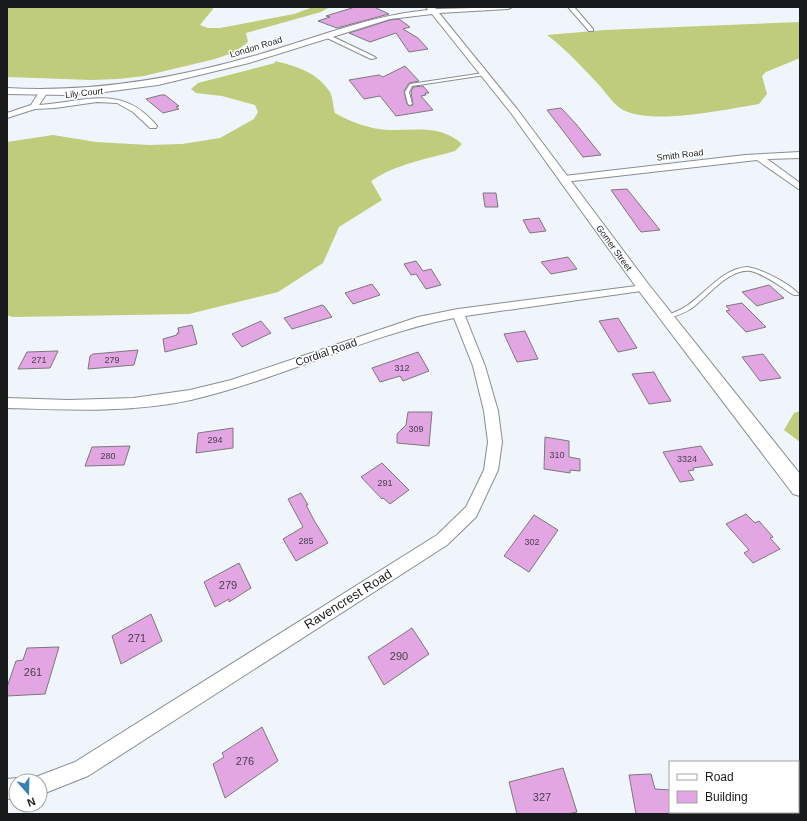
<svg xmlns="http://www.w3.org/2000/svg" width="807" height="821" font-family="Helvetica,sans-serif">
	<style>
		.forest { fill: #becc7b }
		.building { fill: #e2a6e3; stroke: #7d777d }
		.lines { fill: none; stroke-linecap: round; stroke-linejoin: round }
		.service-casing { stroke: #888d93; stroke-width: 2 }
		.minor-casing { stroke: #888d93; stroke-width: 2 }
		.tertiary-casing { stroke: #888d93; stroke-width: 2 }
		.service { fill: #fff; fill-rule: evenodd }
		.minor { fill: #fff; fill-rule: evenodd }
		.tertiary { fill: #fff; fill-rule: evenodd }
		.labels { text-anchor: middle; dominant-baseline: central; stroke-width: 3; stroke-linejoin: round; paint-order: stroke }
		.far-street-label { font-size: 9px; fill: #181a1c; stroke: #fff }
		.number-label { font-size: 9px; fill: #4a3d4e }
		.street-label { font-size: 11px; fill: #181a1c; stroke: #fff }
		.near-number-label { font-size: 11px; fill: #4a3d4e }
		.near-street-label { font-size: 13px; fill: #181a1c; stroke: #fff }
	</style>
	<rect width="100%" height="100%" fill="#eff5fb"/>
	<path class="forest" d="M7 7H212L213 9 200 25 208 28H220L294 14 313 7H330L321 12 246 33 248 42 235 52 215 59 144 76 118 79 92 80 7 77Z
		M800 22V58L766 72 762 76 767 94 759 104C727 109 647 127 620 108 613 103 606 93 600 86 583 68 567 50 547 35L605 30Z
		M275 61C296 66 317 72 330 92 333 98 333 107 335 113 350 122 370 129 388 130 414 131 440 124 462 144L455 151C427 159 396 164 371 181L382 200 339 227 323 263 278 292 189 314 12 317 7 315V142L53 135 96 142 149 145 182 144 220 138 254 119 258 112 255 105 222 96 196 93 191 89 198 83 275 63Z
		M800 411V442L784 430 794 413Z"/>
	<path class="building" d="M355 7H374L389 14 337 28 318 21 330 17 326 16Z
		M399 19 410 27 403 29 418 38 428 49 409 52 396 33 370 42 349 33 390 20Z
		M405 66 419 81 409 83 404 91 407 104 409 106 413 105 411 92 413 87 423 86 429 93H425L426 95 421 96 433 110 396 116 380 96 364 99 349 80 379 75 383 77Z
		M161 95H165L179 106 176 107 179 109 163 113 146 99Z
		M561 108 576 124 601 155 583 157 547 110Z
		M627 189 660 230 641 232 638 228 611 190Z
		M483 193H496L498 207H485Z
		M539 218 546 231 530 233 523 220Z
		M568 257 577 269 551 274 541 262Z
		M416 261 423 271 431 269 441 285 426 289 416 274 411 275 404 264Z
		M372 284 380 295 353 304 345 293Z
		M769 285 784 298 757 306 742 292Z
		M742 303 766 327 746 332 726 311 730 310 726 306Z
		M322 305 324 306 332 317 292 329 284 318Z
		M618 318 625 329 637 348 618 352 599 321Z
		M261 321 271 333 242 347 232 334Z
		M192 325 197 344 165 352 163 339 177 335V333H179L178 328Z
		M525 331 538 359 517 362 504 334Z
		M138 350 134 365 88 369 90 356 93 354Z
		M58 351 50 368 18 369 27 352Z
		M418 352 429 371 403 381 400 376 380 382 372 368Z
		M763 354 781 378 760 381 742 357Z
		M654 372 657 378 671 401 649 404 632 374Z
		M408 412H432L429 446 397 443V434L406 425Z
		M233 428V448L196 453 198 433Z
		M545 437 569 441V457L580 459V471L570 470V473L544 469Z
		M130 446 124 465 85 466 92 447Z
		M701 446 713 465 693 468 694 470 688 471 694 480 680 482 663 452Z
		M382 463 409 490 390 504 383 498 382 499 361 477Z
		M301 493 308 505H306L315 522 328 543 296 561 283 539 303 527 288 499Z
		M746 514 755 523 759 521 773 537 770 538 780 549 753 563 744 553 749 550 726 524Z
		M534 515 558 530 529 572 504 556Z
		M239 563 251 588 229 602V599L215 607 204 582Z
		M151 614 162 641 121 664 112 636Z
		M412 628 429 654 384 685 368 657Z
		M59 647 45 694 7 696V687L16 661 23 660 27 648Z
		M262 727 278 761 225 798 213 764 224 757 222 753Z
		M563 768 577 812 568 814H517L509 782Z
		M651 774 655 789 670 790V814H636L629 775Z"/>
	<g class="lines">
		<defs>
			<path id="service" d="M484 73 486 74 485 75 412 86 409 92 412 104 410 105 408 104 405 92 410 84Z
				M747 267C762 269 788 283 799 294L798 295H794C781 287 766 275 751 271 730 267 707 297 692 308 685 313 676 316 667 319L664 317 665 316C673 313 681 310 688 305 707 292 722 269 747 267Z"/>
			<path id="minor" d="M568 7H574L593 29V31H589Z
				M327 34 375 57 376 58 371 59 325 37 324 36Z
				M40 91H46L47 93 39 105C86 102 122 83 157 126L156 128H150L133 112 117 103 97 102 55 108 35 109 7 118V113L31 105Z
				M800 152V158L767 159 800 183V190L757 160 564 182 560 179 564 176 745 155Z
				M644 285 648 286 649 288 648 290 465 316 485 366 498 411 502 442 498 470 476 517 447 545 88 776 40 795V781H32L33 778 75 762 437 535 466 507 484 470 488 442 484 411 473 366 454 318C364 336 281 379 191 400 131 413 68 410 7 408V398L69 400 133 398 190 390 231 380 418 317 458 309Z
				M16 778 23 781H16V798L7 799V779Z"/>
			<path id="tertiary" d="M426 7H434L436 9 512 7 508 9 439 13 517 109 649 285 800 474V496L793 494 639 291 511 113 432 14 390 19 249 63 158 85 97 93 67 95 7 94V88C95 93 180 78 264 53 318 37 372 15 428 10Z"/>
		</defs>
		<use href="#service" class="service-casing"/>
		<use href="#minor" class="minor-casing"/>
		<use href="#tertiary" class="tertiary-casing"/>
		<use href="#service" class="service"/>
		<use href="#minor" class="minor"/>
		<use href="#tertiary" class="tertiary"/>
	</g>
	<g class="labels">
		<g class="far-street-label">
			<text transform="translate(256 47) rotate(-17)">London Road</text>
			<text transform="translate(84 93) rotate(-6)">Lily Court</text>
			<text transform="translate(680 155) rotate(-7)">Smith Road</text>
			<text transform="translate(614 248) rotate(54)">Gomer Street</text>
		</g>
		<g class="number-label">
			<text x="39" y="360">271</text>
			<text x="112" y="360">279</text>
			<text x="402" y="368">312</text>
			<text x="416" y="429">309</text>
			<text x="215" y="440">294</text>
			<text x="557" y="455">310</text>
			<text x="108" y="456">280</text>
			<text x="687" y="459">3324</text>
			<text x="385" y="483">291</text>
			<text x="306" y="541">285</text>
			<text x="532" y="542">302</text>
		</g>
		<g class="street-label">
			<text transform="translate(326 352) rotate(-19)">Cordial Road</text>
		</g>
		<g class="near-number-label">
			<text x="228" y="585">279</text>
			<text x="137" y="638">271</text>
			<text x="399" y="656">290</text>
			<text x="33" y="672">261</text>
			<text x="245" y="761">276</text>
			<text x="542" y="797">327</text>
		</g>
		<g class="near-street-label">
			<text transform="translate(348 599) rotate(-32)">Ravencrest Road</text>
		</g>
	</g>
	<rect width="807" height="821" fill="none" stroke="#181a1c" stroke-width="16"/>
	<rect x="669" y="761" width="130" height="52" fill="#ffffff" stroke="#a3a3a4"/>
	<rect x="677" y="774" width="20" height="6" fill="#ffffff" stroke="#a3a3a4"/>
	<text x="705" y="781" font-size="12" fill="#181a1c">Road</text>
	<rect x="677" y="791" width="20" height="12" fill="#e2a6e3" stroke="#a3a3a4"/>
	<text x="705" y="801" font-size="12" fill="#181a1c">Building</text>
	<g transform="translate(28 793) rotate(160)"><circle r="19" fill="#ffffff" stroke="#a3a3a4"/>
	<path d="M0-3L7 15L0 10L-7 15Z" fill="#3781b5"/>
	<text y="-6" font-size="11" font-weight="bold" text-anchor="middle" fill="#181a1c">N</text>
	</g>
</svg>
